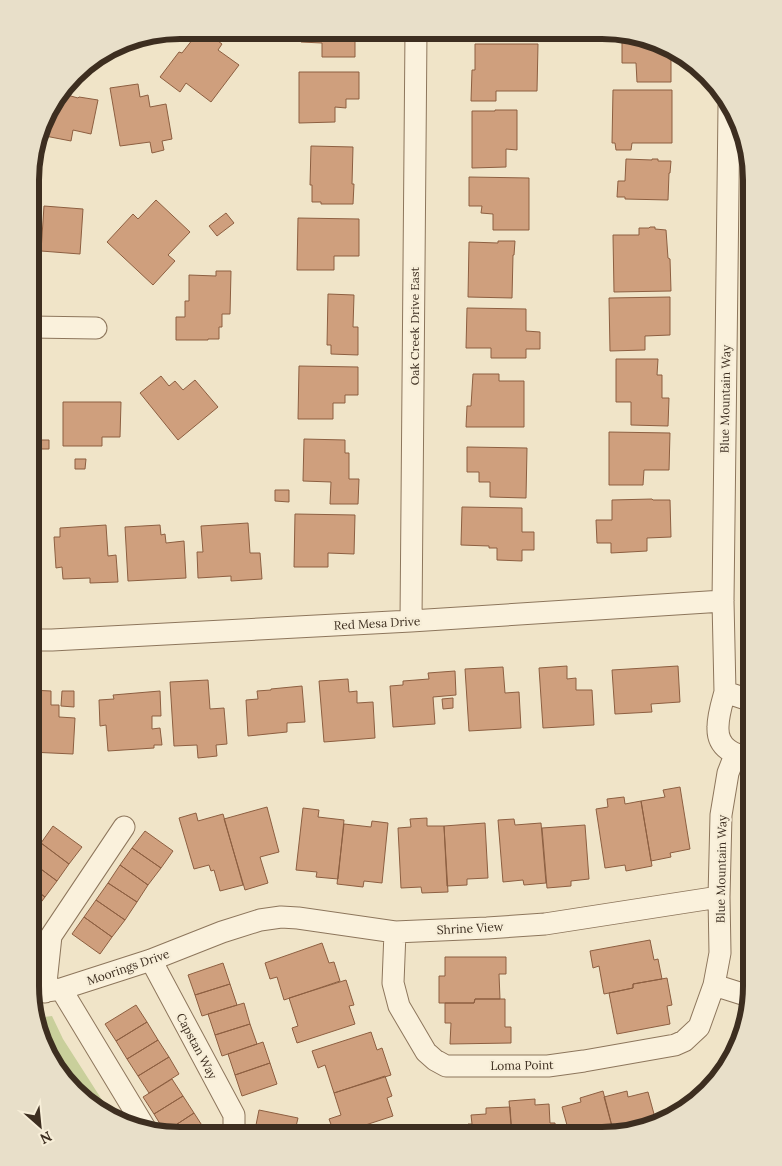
<svg xmlns="http://www.w3.org/2000/svg" width="782" height="1166" font-family="Lora,serif">
	<style>
		.green { fill: #c9cf9b }
		.building { fill: #cf9f7d; stroke: #8d5f41 }
		.lines { fill: none; stroke-linecap: round; stroke-linejoin: round }
		.street-casing { stroke: #8d765c; stroke-width: 23 }
		.street { stroke: #faf1dc; stroke-width: 21 }
		.labels { text-anchor: middle; dominant-baseline: central; stroke-width: 4.5; stroke-linejoin: round; paint-order: stroke }
		.street-label { font-size: 12px; fill: #3d2e20; stroke: #f7eed8 }
		.rim { fill: none; stroke: #3d2e20; stroke-width: 6 }
	</style>
	<rect width="100%" height="100%" fill="#f0e4c8"/>
	<path class="green" d="M52 1016 63 1039 111 1114 89 1105 42 1044 36 1018Z"/>
	<path class="building" d="M200 30H203L222 44 218 50 239 65 211 102 186 83 180 92 160 77 179 52 182 53Z
		M301 30H342V34H355V57H322V43L301 42Z
		M622 31 671 52V82H637L636 63H622Z
		M475 44H538L537 91H496V101H471L472 70H475Z
		M299 72H359V99H346V108L335 107V122L299 123Z
		M138 84 140 97 148 95 150 107 166 104 172 139 162 141 164 150 152 153 150 142 120 146 110 88Z
		M613 90H672V143H632L631 150H616L615 143H612Z
		M60 93 78 98 79 97 98 100 91 134 73 130 71 141 40 135 50 105Z
		M495 110H517V150L506 149V167L472 168V111H495Z
		M311 146 353 147 352 184H354L353 204H321V202H312V185H310Z
		M626 159 652 160V159H658V161H671L670 173H669L668 200 625 199V197H617L618 181H625Z
		M469 177 529 178V230H493V214L481 213 482 206H469Z
		M156 200 190 232 168 255 175 261 153 285 107 242 133 214 138 219Z
		M44 206 83 209 80 254 41 251Z
		M226 213 234 223 217 236 209 226Z
		M298 218 359 219V256H334V270H297Z
		M650 227H655V229L666 230 668 258 670 259 671 291 614 292 613 235H639V228H649Z
		M498 241H515L514 255H513L512 298 468 297 469 242 498 243Z
		M216 271H231L230 314H222V327H219V339H208V340H176V317H185V301H189V275L216 276Z
		M328 294 354 295 353 327H358V355L331 354V345H327Z
		M670 297V335L645 336V350L610 351 609 298Z
		M467 308 526 309V331L540 332V349H526V358H491V348H466Z
		M616 359H658L657 375H662V398H669L668 426 631 425V402H616Z
		M299 366 358 367V395H345V403H333V419H298Z
		M473 374H499V381H524V427H466L467 406H471Z
		M161 376 169 386 175 381 183 390 195 380 218 407 178 440 140 393Z
		M31 400 39 401 36 435H31Z
		M63 402H121L120 437H102V446H63Z
		M609 432 670 433 669 470H644L643 485H609Z
		M304 439 345 440V453H349V479H359L358 504H330L331 482 303 481Z
		M41 440H49V449H40Z
		M467 447 527 448 526 498 490 497V482H479V472H467Z
		M75 459H86L85 469H75Z
		M275 490H289V502L275 501Z
		M652 499 653 500H670L671 537 647 538V551L611 553V543H597L596 520H612V500Z
		M462 507 522 508V532H534V550H522V561L497 560V548H489V546L461 545Z
		M295 514 355 515 354 554 328 553V567H294Z
		M248 523 250 553H260L262 579 231 581V576L198 578 197 552H203L201 526Z
		M31 524 40 525 38 558 31 557Z
		M106 525 108 556 116 555 118 582 90 583V578L63 579 62 567 56 568 54 537H60V528Z
		M160 525 161 535 165 534 166 543 184 541 186 578 128 581 125 527Z
		M567 666V679L576 678V690H592L594 725 543 728 539 668Z
		M678 666 680 702 651 704 652 712 615 714 612 670Z
		M503 667 505 693 519 692 521 728 469 731 465 669Z
		M455 671 456 695 433 697 435 724 393 727 390 686 403 685V681L429 679 428 673Z
		M348 679 349 692 357 691V703L373 702 375 738 324 742 319 681Z
		M208 680 210 709 224 708 227 744 216 745 217 756 198 758 197 745 174 746 170 682Z
		M302 686 305 722 287 723V732L248 736 246 700 258 699 257 691 271 690V689Z
		M30 690 51 691V705H59V717L75 718 73 754 30 752Z
		M62 691H74V707L61 706Z
		M160 691 161 716H152V729L160 728 162 745H154V748L108 751 106 725 100 726 99 700 114 699 113 695Z
		M453 698V708L443 709 442 699Z
		M680 787 690 849 670 853 671 857 651 861 641 801 665 797 663 790Z
		M624 797 625 804 641 801 652 866 626 871 625 865 605 868 596 809 608 807 607 799Z
		M267 807 279 852 260 857 268 883 245 890 224 819Z
		M303 808 319 810 318 817 344 820 338 879 316 877 317 872 296 870Z
		M196 813 198 821 223 814 243 885 220 891 214 870 211 871 209 865 194 869 179 818Z
		M427 818V826H444L448 892 422 893 421 887 401 888 398 828 411 827 410 819Z
		M514 819 515 825 541 823 546 883 524 885 523 880 503 882 498 820Z
		M372 821 388 823 382 883 364 881 363 887 337 884 344 824 371 827Z
		M485 823 488 878 467 879V885L447 886 444 826Z
		M585 825 589 879 571 881V886L547 888 542 828Z
		M53 826 82 847 69 864 41 843Z
		M145 831 173 851 161 868 132 848Z
		M41 843 69 864 57 881 30 861V857Z
		M132 848 161 868 148 885 120 865Z
		M30 861 57 881 45 897 30 886Z
		M120 865 148 885 137 902 108 883Z
		M108 883 137 902 125 920 96 900Z
		M30 886 45 897 33 913 30 911Z
		M96 900 125 920 112 937 84 917Z
		M84 917 112 937 100 954 72 934Z
		M650 940 654 960 658 959 662 979 633 984V988L604 994 599 966 593 968 590 951Z
		M322 943 329 963 334 962 340 981 284 1000 277 977 270 979 265 963Z
		M445 957H506V974H499L500 999H475L474 1003H439V976H445Z
		M223 963 230 984 195 995 188 975Z
		M667 978 672 1005 667 1006 670 1024 617 1034 609 993 633 988V984Z
		M346 980 354 1005 349 1006 355 1024 297 1043 292 1028 298 1026 289 998Z
		M230 984 237 1005 202 1016 195 995Z
		M475 999H505V1027H511V1043L450 1044 451 1023H445V1003H474Z
		M244 1003 250 1024 215 1035 208 1014Z
		M136 1005 147 1022 116 1041 105 1024Z
		M147 1022 158 1040 127 1059 116 1041Z
		M250 1024 257 1044 222 1056 215 1035Z
		M371 1032 377 1050 382 1048 391 1075 334 1093 325 1065 318 1068 312 1051Z
		M158 1040 169 1057 138 1076 127 1059Z
		M263 1042 270 1063 235 1075 228 1054Z
		M169 1057 179 1074 149 1093 138 1076Z
		M270 1063 277 1084 242 1096 235 1075Z
		M724 1072 721 1077 706 1089 703 1082Z
		M385 1076 392 1096 387 1098 393 1116 335 1135 329 1119 341 1115 334 1093Z
		M172 1079 183 1096 154 1114 143 1097Z
		M603 1091 614 1134 603 1136H570L562 1107 581 1102 580 1098Z
		M627 1091 628 1097 648 1092 657 1125 614 1134 604 1097Z
		M183 1096 194 1113 165 1132 154 1114Z
		M535 1099V1105L549 1104 550 1123H555L556 1136H512L509 1101Z
		M510 1107 512 1136H469L468 1124H472L471 1115 486 1114V1108Z
		M259 1110 298 1118 294 1135H254Z
		M194 1113 205 1130 198 1135H167L165 1132Z
		M413 1131H440V1136L413 1135Z"/>
	<g class="lines">
		<defs>
			<path id="street" d="M31 327 96 328
				M411 621 416 31
				M31 640H52L411 621 723 601
				M725 692 723 601 729 107
				M752 756C734 757 717 747 718 727 718 715 722 703 725 692L752 701
				M395 932 393 983 399 1006 426 1052 435 1060 446 1066H548L584 1061 675 1045 684 1041 699 1027 714 985 720 953 719 897 721 815 728 773 735 755
				M151 960 234 1115V1135
				M714 985 752 997
				M61 989 145 1128
				M45 992 51 936 124 827
				M31 993 61 989 151 960 222 932 260 920 281 917 298 918 395 932 487 928 545 924 719 897"/>
		</defs>
		<use href="#street" class="street-casing"/>
		<use href="#street" class="street"/>
	</g>
	<g class="labels">
		<g class="street-label">
			<text transform="translate(414 326) rotate(-90)">Oak Creek Drive East</text>
			<text transform="translate(725 399) rotate(-89)">Blue Mountain Way</text>
			<text transform="translate(377 623) rotate(-3)">Red Mesa Drive</text>
			<text transform="translate(721 869) rotate(-89)">Blue Mountain Way</text>
			<text transform="translate(470 928) rotate(-3)">Shrine View</text>
			<text transform="translate(128 967) rotate(-19)">Moorings Drive</text>
			<text transform="translate(197 1046) rotate(62)">Capstan Way</text>
			<text transform="translate(522 1065) rotate(-1)">Loma Point</text>
		</g>
	</g>
	<path d="M0 0H782V1166H0ZM180 39H602A141 141 0 0 1 743 180V986A141 141 0 0 1 602 1127H180A141 141 0 0 1 39 986V180A141 141 0 0 1 180 39Z" fill="#e8dfc9" fill-rule="evenodd"/>
	<path class="rim" d="M180 39H602A141 141 0 0 1 743 180V986A141 141 0 0 1 602 1127H180A141 141 0 0 1 39 986V180A141 141 0 0 1 180 39Z"/>
	<g transform="translate(40 1126) rotate(153)" stroke="#f7eed8" stroke-width="4" paint-order="stroke">
	<path d="M0-4L9 19L0 12L-9 19Z" fill="#3d2e20"/>
	<text y="-8" font-size="14" font-weight="bold" text-anchor="middle" fill="#3d2e20">N</text>
	</g>
</svg>
